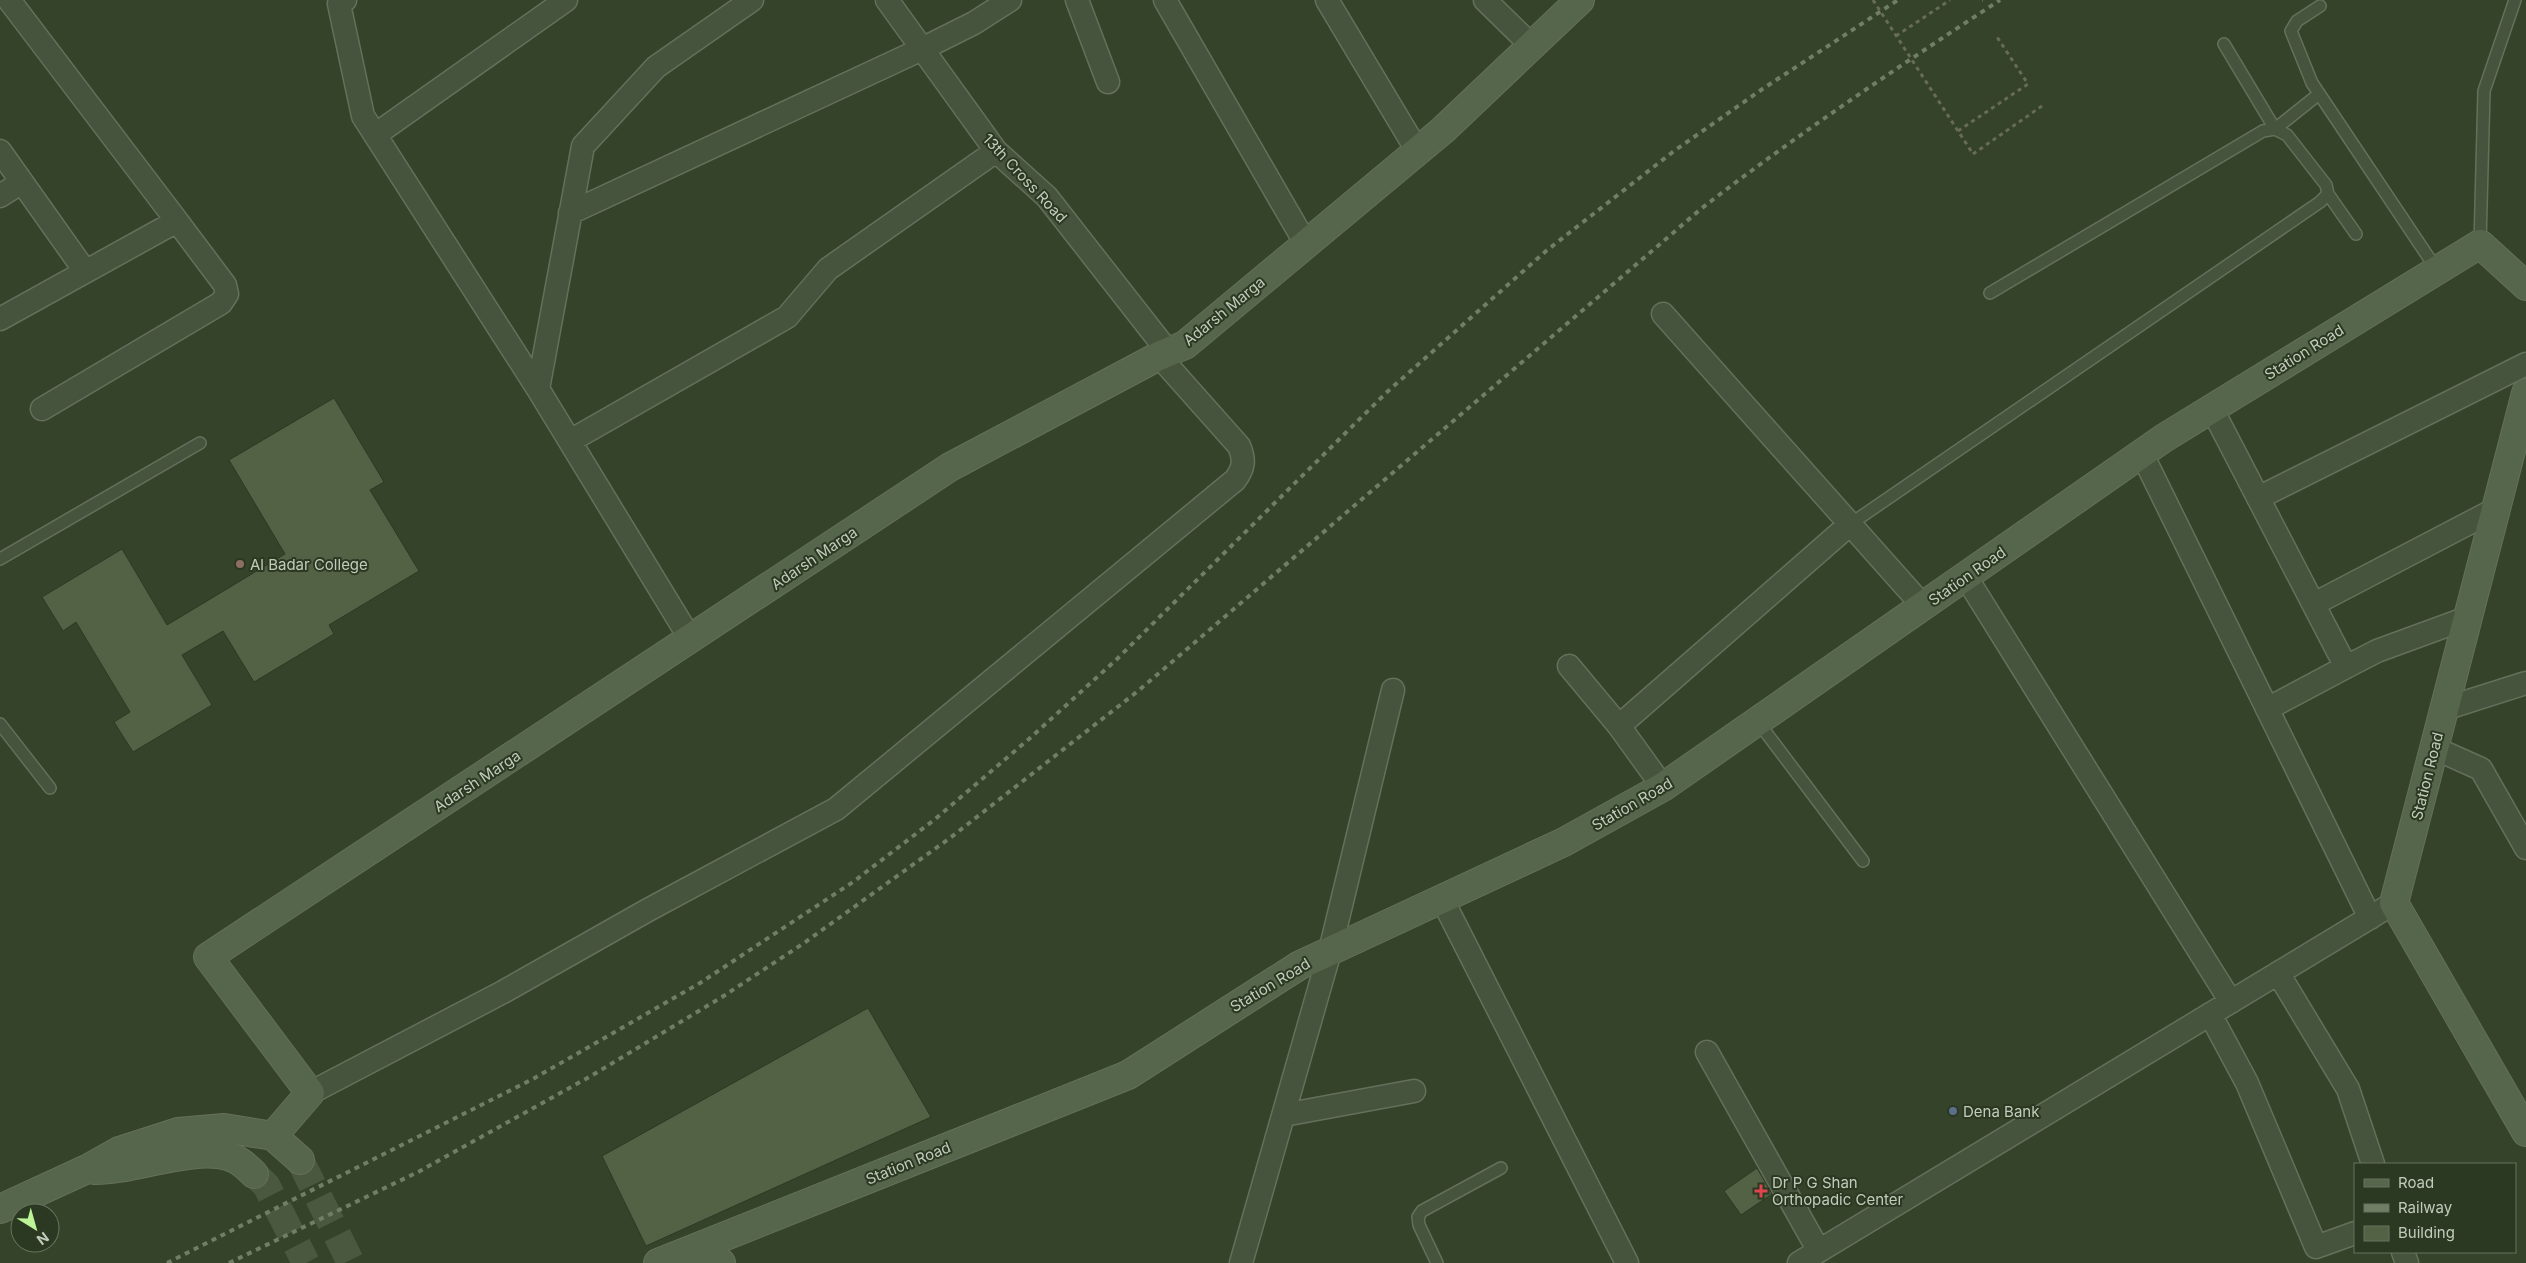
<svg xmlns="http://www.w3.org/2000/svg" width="2526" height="1263" font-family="Inter,sans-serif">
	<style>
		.building { fill: #536245; stroke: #2d3a24 }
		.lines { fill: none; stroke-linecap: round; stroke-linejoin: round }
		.secondary-tunnel { stroke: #49583f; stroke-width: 28; stroke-dasharray: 28 14; stroke-linecap: butt }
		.lane-casing { stroke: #64705c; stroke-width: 14 }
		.street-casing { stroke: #64705c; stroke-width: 25 }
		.secondary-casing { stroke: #64705c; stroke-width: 30 }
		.path { stroke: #696c55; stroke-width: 3; stroke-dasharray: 4 4; stroke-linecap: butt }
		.lane { stroke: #46533d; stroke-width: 11 }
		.street { stroke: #46533d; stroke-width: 22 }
		.secondary { stroke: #56664c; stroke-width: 28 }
		.rail { stroke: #707e65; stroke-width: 4; stroke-dasharray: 5 5; stroke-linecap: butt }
		.path-bridge { stroke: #696c55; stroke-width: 3; stroke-dasharray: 4 4; stroke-linecap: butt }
		.education-dot { fill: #8d6e63; stroke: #2b3822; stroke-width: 2 }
		.service-dot { fill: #5c6f8a; stroke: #2b3822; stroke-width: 2 }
		.health-dot { fill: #e0444e; stroke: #2b3822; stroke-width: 2 }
		.labels { text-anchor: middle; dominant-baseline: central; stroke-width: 4; stroke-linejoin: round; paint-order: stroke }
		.street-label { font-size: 15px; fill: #c2ccbb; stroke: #2b3822 }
		.poi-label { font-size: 15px; fill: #c2ccbb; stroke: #2b3822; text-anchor: start }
	</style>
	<rect width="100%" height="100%" fill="#344329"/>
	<path class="building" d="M334 398 384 482 370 490 419 571 329 625 334 634 254 682 223 631 182 655 212 705 133 752 114 722 130 712 76 622 63 631 42 597 122 549 167 625 285 554 229 460Z
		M868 1008 931 1117 646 1246 602 1156Z
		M1757 1168 1772 1194 1741 1215 1724 1191Z"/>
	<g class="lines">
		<path class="secondary-tunnel" d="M300 1160 351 1263
			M254 1174 266 1185 306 1263"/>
		<defs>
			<path id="lane" d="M2320 6 2297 21 2291 31 2312 83 2437 270
				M2224 44 2275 129 2319 94
				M2480 244 2484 91 2515 0
				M1990 293 2263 131 2275 129 2287 135 2326 185 2328 194 2356 234
				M1849 525 2320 202 2328 194
				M0 559 200 443
				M1758 722 1863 861
				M0 724 50 788
				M1437 1263 1419 1225 1418 1217 1422 1211 1501 1168"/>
			<path id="street" d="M345 0 339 4 363 116 538 389
				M887 0 996 151 1047 197 1169 353
				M1077 0 1108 82
				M1165 0 1306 244
				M1327 0 1418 152
				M1485 0 1532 46
				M375 135 566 0
				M0 151 85 271
				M0 196 22 182
				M570 213 922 49 974 23 1010 0
				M1663 314 1923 606
				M0 319 177 221 9 0
				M42 409 221 303 227 294 225 285 177 221
				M2212 409 2346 667 2377 651 2467 618
				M570 441 787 317 828 269 996 151
				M2142 454 2370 918
				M2258 498 2526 364
				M1966 577 2231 1002
				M2314 604 2496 509
				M691 640 538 389 583 146 656 67 752 0
				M1569 666 1619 726
				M2267 709 2346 667
				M2444 709 2526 683
				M2434 748 2481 769 2526 848
				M1663 787 1619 726 1849 525
				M1442 899 1627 1263
				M2278 973 2348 1089 2373 1164
				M2210 1014 2247 1083 2316 1247 2355 1233
				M1707 1052 1819 1251
				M310 1093 503 992 648 910 836 809 1235 480C1244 468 1245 460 1239 446L1159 356
				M1284 1115 1414 1091
				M2403 1252 2407 1263
				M1241 1263 1330 951 1393 690
				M1799 1263 2394 903"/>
			<path id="secondary" d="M2526 393 2394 903 2526 1132
				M273 1136 310 1093 208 957 950 467 1159 356 1185 345 1443 130 1580 0
				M94 1170C135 1171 196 1143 233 1158 241 1161 248 1168 254 1174
				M0 1209 87 1169 119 1151 178 1132 224 1128 273 1136 300 1160
				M675 1258 721 1263
				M658 1263 1128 1075 1300 965 1564 842 1663 787 2164 438 2480 244 2526 286"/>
		</defs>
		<use href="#lane" class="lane-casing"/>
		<use href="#street" class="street-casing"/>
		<use href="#secondary" class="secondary-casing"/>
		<path class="path" d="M1982 0H1983
			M1896 36 1950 0
			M1958 131 2028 84 1997 37
			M1973 154 2042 106"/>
		<use href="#lane" class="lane"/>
		<use href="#street" class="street"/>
		<use href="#secondary" class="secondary"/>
		<path class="rail" d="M167 1263 533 1079 700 983 853 882 934 820 1029 739 1117 659 1387 392 1546 251 1674 151 1761 90 1898 0
			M229 1263 418 1172 591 1076 722 997 804 943 950 838 1138 691 1702 208C1798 134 1898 67 2000 0"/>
		<path class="path-bridge" d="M1873 0 1973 154"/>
	</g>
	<circle class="education-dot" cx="240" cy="564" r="5"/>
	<circle class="service-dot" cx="1953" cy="1111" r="5"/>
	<path class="health-dot" d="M1758.5 1183.5h5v5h5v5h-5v5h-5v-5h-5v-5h5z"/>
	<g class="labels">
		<g class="street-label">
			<text transform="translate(1025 178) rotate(47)">13th Cross Road</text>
			<text transform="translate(1224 311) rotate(-39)">Adarsh Marga</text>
			<text transform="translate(2304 352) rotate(-32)">Station Road</text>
			<text transform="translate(814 558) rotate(-34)">Adarsh Marga</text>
			<text transform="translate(1967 576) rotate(-35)">Station Road</text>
			<text transform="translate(2427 776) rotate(-76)">Station Road</text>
			<text transform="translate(477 781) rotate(-33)">Adarsh Marga</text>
			<text transform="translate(1632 804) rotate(-30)">Station Road</text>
			<text transform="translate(1270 985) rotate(-31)">Station Road</text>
			<text transform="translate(908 1163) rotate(-22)">Station Road</text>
		</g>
		<g class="poi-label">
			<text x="250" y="564">Al Badar College</text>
			<text x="1963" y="1111">Dena Bank</text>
			<text x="1772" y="1182">Dr P G Shan<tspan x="1772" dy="17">Orthopadic Center</tspan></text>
		</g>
	</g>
	<rect x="2354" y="1163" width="162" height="90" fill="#2b3822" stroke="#67735f"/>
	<rect x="2364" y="1179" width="25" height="8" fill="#56664c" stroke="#67735f"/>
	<text x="2398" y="1188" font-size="15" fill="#c2ccbb">Road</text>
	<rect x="2364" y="1204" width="25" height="8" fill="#707e65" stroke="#67735f"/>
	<text x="2398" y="1213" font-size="15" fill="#c2ccbb">Railway</text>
	<rect x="2364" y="1226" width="25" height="15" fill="#536245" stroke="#67735f"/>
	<text x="2398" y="1238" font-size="15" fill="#c2ccbb">Building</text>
	<g transform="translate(35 1228) rotate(143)"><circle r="24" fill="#2b3822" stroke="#67735f"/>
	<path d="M0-4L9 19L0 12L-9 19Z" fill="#bdf498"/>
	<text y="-8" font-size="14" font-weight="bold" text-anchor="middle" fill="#c2ccbb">N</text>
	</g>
</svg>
